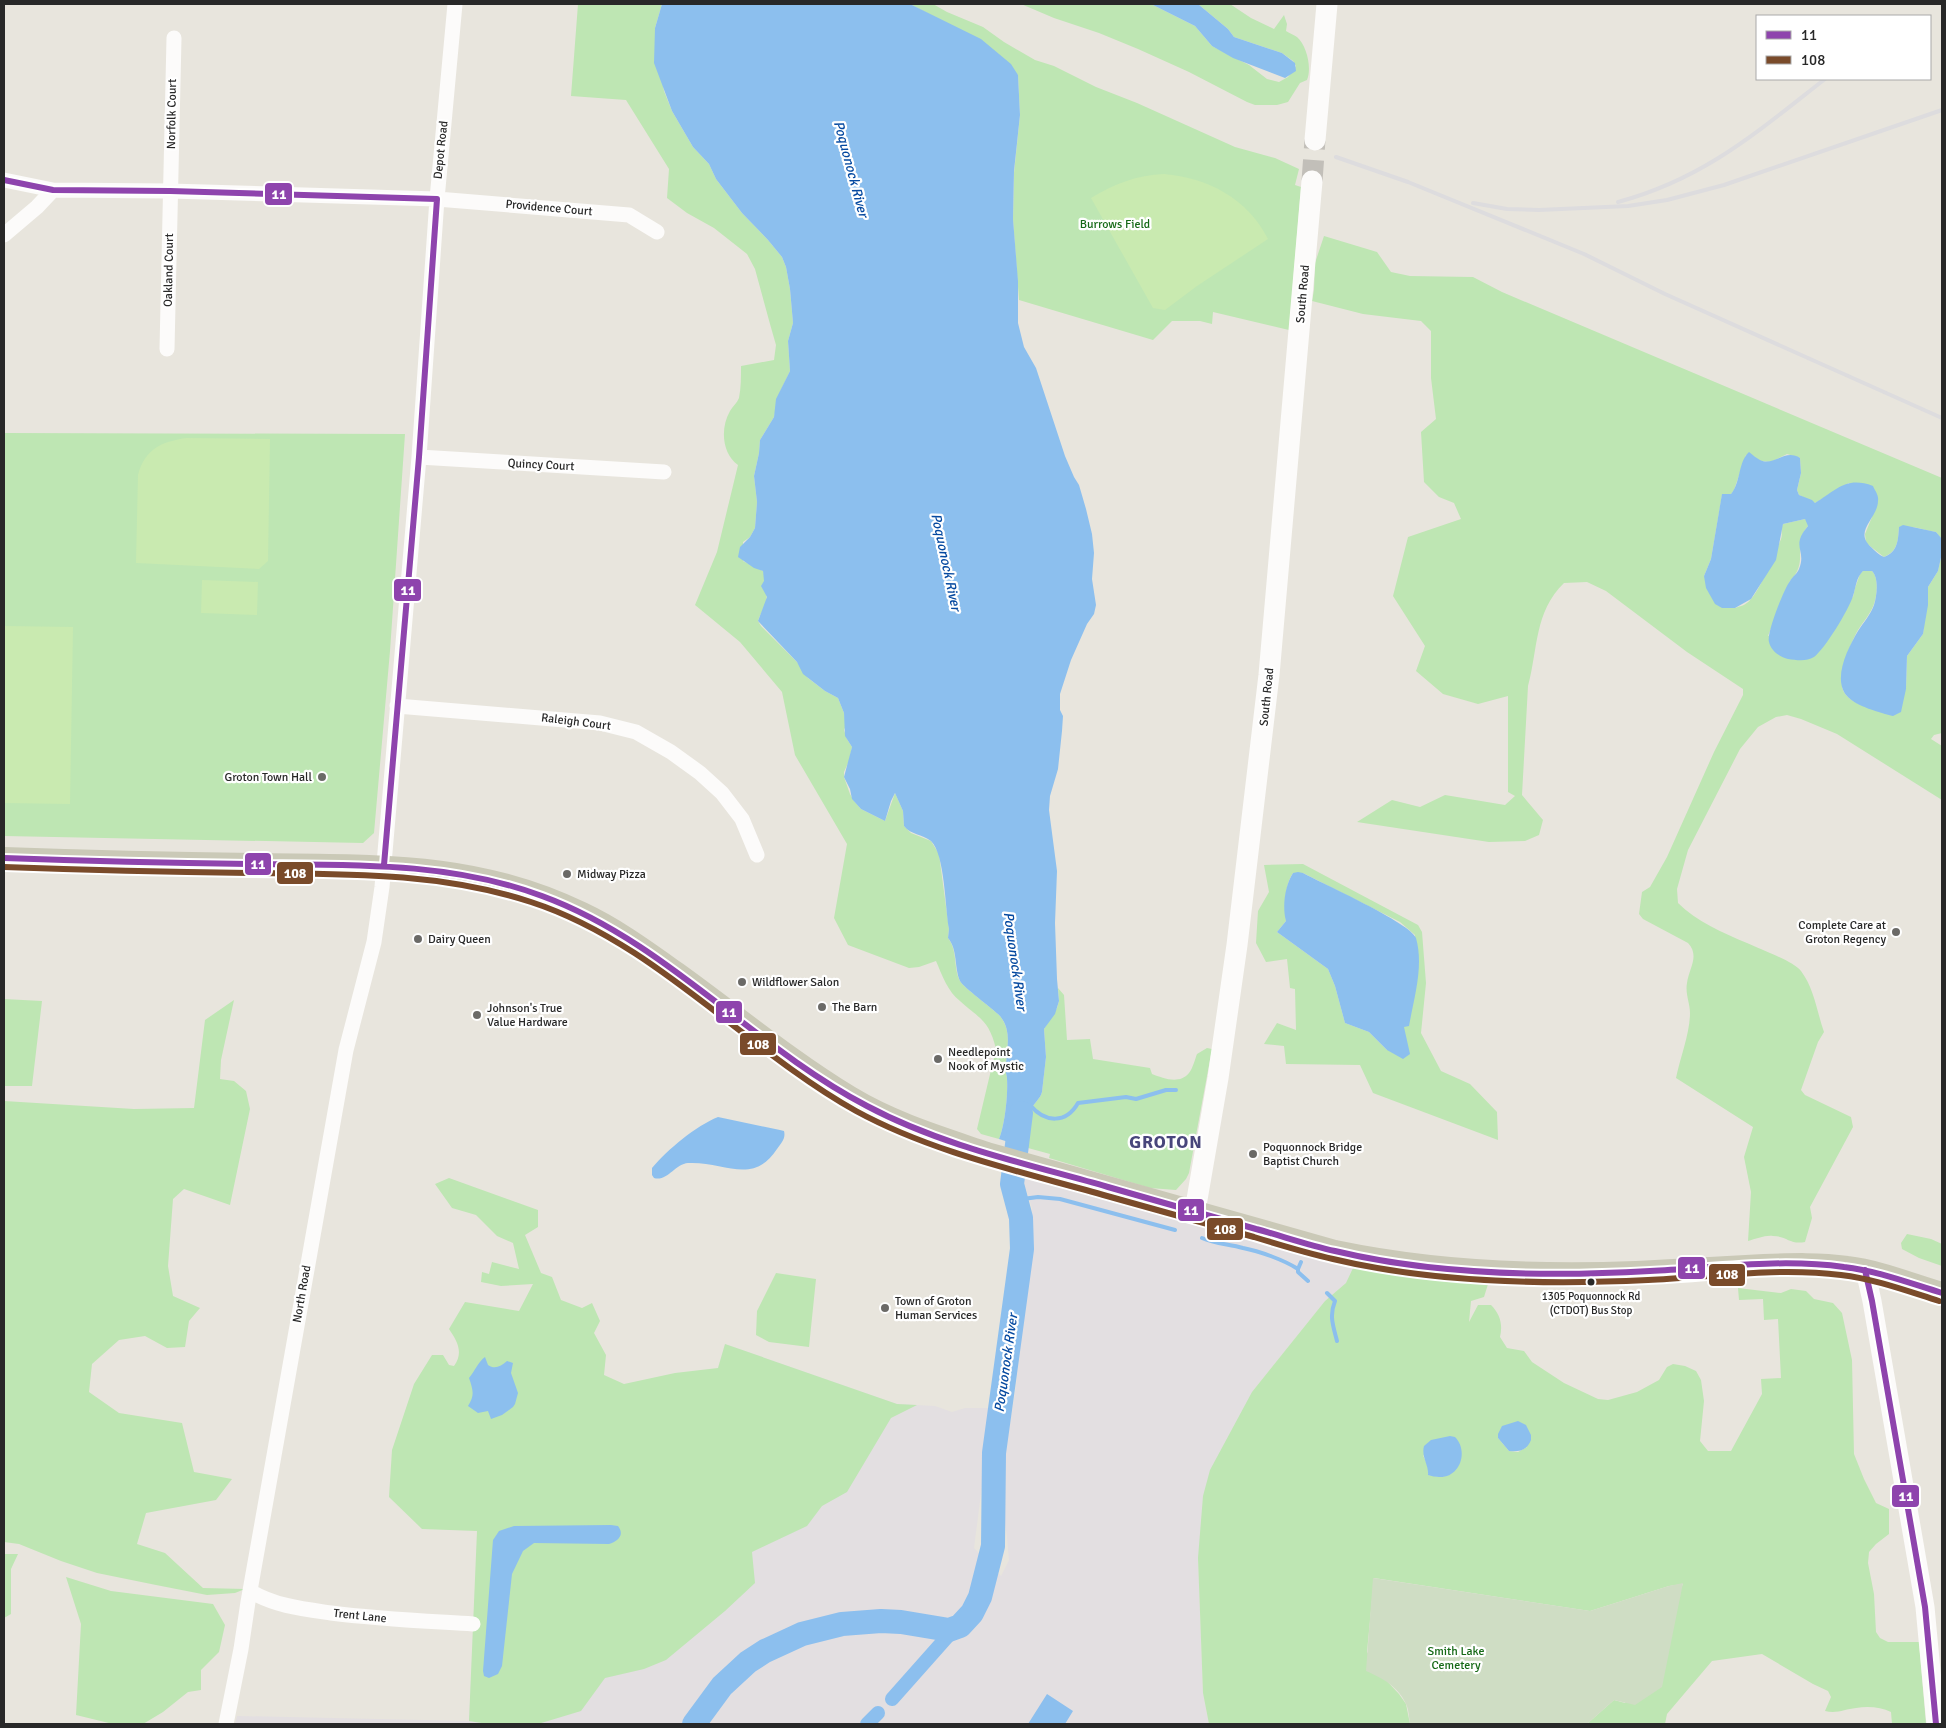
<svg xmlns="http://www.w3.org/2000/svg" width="1946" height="1728" font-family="Signika,sans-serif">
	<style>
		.industrial { fill: #e3dfe1 }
		.green { fill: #bee6b3; fill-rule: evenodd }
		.cemetery { fill: #cfddc4 }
		.pitch { fill: #c9eab0 }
		.water { fill: #8cbfee }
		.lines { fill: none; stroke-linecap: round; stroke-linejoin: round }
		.stream { stroke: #8cbfee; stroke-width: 4 }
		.canal { stroke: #8cbfee; stroke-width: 14 }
		.river { stroke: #8cbfee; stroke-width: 24 }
		.secondary-tunnel { stroke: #c2bfb9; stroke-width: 21; stroke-dasharray: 21 11; stroke-linecap: butt }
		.minor { stroke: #fcfbfa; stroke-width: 15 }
		.tertiary { stroke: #fcfbfa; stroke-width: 19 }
		.secondary { stroke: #fcfbfa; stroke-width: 21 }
		.primary { stroke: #cac9b7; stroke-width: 22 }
		.rail { stroke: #dddcde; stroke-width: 4 }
		.bus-1-casing { stroke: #fff; stroke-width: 10 }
		.bus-2-casing { stroke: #fff; stroke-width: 10 }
		.bus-1 { stroke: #8e44ad; stroke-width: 6 }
		.bus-2 { stroke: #7a4b2a; stroke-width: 6 }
		.poi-dot { fill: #6b6a67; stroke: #fff; stroke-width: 2 }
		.bus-dot { fill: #282828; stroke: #fff; stroke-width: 2 }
		.labels { text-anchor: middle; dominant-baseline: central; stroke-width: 4.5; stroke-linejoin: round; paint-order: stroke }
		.bus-label { font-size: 11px; fill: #282828; stroke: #fff }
		.street-label { font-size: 12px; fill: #282828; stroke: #fff }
		.park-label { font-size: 12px; fill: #156916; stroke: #fff }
		.poi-label { font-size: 12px; fill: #282828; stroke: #fff; text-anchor: start }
		.water-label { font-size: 14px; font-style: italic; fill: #0549a0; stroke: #fff }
		.district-label { font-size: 18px; font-weight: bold; letter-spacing: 1px; fill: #48467b; stroke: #fff }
		.line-badge { stroke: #fff; stroke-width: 2 }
		.badge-label { font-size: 14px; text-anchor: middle; font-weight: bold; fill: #fff }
	</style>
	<rect width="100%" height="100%" fill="#e8e5dd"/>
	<path class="industrial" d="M1022 1177 1099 1195 1287 1251 1353 1268 1346 1283 1325 1301 1252 1392 1198 1558 1203 1693 1209 1724H235L237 1716 469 1721 479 1504 690 1462 725 1344 897 1404 935 1406 952 1412 965 1408H992L974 1548 1001 1576 1009 1560 1007 1537 1000 1487 1016 1386 1032 1208Z"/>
	<path class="green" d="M578 4H662L655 28V40L664 91 672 111 693 147 709 164 716 179 742 213 768 240 782 257 786 267 790 289 793 323 788 341 790 371 780 392 774 417 760 440 759 453 754 476 757 502 755 528 750 537 743 542V561L763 571C765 577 768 597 766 603 764 609 760 614 758 621L761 626 797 662 808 678 825 691 838 698 844 713 846 725 844 730 847 739 852 747 849 761 844 772V777L850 794 854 801 861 809 885 821 895 793 903 811 904 826 911 833 931 841 939 854 949 929 948 938C958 951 953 967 960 981 963 987 992 1008 1000 1016 1013 1032 1006 1051 1006 1068 1005 1072 1007 1075 1007 1079 1008 1094 1005 1125 999 1139L981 1134 977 1129 996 1049C989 1020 980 1019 960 1001 948 992 942 975 936 961L919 967 909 968 848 945 834 918 847 844 795 755 782 692 740 642 695 605 717 552 738 465C722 454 720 428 730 411 733 406 737 403 739 398 741 388 741 377 741 366L774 360 776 345 770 324 755 269 747 254 714 228 687 213 667 198 669 169 626 100 571 96Z
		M910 4H933L947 12 983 27 1004 42 1035 60 1054 66 1096 87 1137 103 1235 147 1275 158 1299 169 1295 185 1301 187 1289 330 1213 312 1212 324 1200 321H1172L1153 340 1019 300 1013 219 1014 173 1020 115 1018 75 927 13Z
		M1021 4H1151L1195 26 1212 46 1249 65 1267 79 1279 82 1288 77 1296 66 1293 61 1282 53 1234 37 1228 29 1198 4H1230L1251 18 1274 29 1284 15 1287 24 1286 31C1289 33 1294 35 1297 37 1307 46 1312 68 1307 80L1300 83 1288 102 1277 105H1255L1247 102 1189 72 1138 49 1099 33 1054 18Z
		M1324 236 1377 252 1391 272 1410 276 1473 277 1502 292 1942 478V540L1936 532C1923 530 1911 525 1899 527 1898 541 1898 551 1884 557L1866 543 1865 534 1872 517 1849 483 1815 503 1799 495 1797 490 1801 473 1800 458 1787 454 1771 462 1761 461 1746 455 1734 490 1731 494 1722 495 1711 559 1704 576 1735 608C1741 606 1746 605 1750 600 1760 590 1775 554 1781 539 1783 534 1780 530 1783 524L1805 519 1808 522V526C1791 545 1810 561 1790 581L1768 636 1853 597 1855 588 1860 574 1863 571H1872C1879 578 1877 595 1874 604 1871 613 1863 622 1858 630 1850 644 1834 683 1846 695 1855 705 1869 707 1880 712L1906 689 1907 656 1923 634 1928 587 1938 571 1942 553V733L1934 735 1931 739 1942 746V800L1837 734 1801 719 1787 715 1776 717 1758 727 1740 749 1688 850 1677 889 1678 903C1696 921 1723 933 1747 943 1759 949 1794 961 1801 971 1814 988 1817 1012 1824 1032L1818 1042 1801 1090 1805 1095 1851 1117 1853 1127 1810 1207 1812 1218 1805 1242C1790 1245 1787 1236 1773 1236 1765 1235 1756 1239 1748 1241L1751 1192 1744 1157 1753 1127 1676 1078C1680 1058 1690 1033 1690 1013 1690 1003 1685 994 1687 983 1689 968 1700 956 1688 943L1643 919 1639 914 1642 892 1650 887 1667 857 1714 752 1743 695V689L1687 652 1606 591 1587 582 1564 583C1534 612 1538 650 1528 686L1522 795 1543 820 1539 835 1525 841 1489 842 1357 822 1392 800 1420 807 1445 795 1505 805 1515 796 1508 792V696L1478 704 1443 694 1416 671 1425 646 1393 596 1408 537 1461 519 1454 503 1439 497 1424 482 1421 432 1436 419 1431 378V331L1421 321 1363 314 1312 301 1314 290 1315 263Z
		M4 433 405 434 390 651 374 833 363 843 4 836Z
		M1303 864 1418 925 1422 932 1426 983 1421 1033 1441 1071 1470 1084 1497 1112 1498 1140 1373 1093 1360 1065 1286 1064 1284 1046 1264 1044 1277 1023 1296 1030 1295 989 1290 988 1287 959 1266 962 1256 943 1258 911 1269 892 1264 865ZM1293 873H1303L1400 922 1415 935 1403 1027 1387 1050 1369 1032 1345 1023 1335 986 1328 969 1277 932 1286 921C1285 906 1284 886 1293 873Z
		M1058 988 1064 995 1067 1040 1090 1039 1093 1059 1150 1068 1152 1074C1163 1078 1179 1085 1189 1073 1193 1068 1195 1059 1197 1054L1207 1048 1212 1049 1189 1173 1186 1179 1176 1190 1150 1188 1049 1158 1050 1154 1028 1148C1023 1134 1023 1122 1031 1109 1035 1102 1040 1099 1042 1092L1046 1057 1044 1029 1057 1008 1059 1001Z
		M4 999 42 1001 32 1086H4Z
		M234 1000 221 1060 220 1079 234 1081 246 1091 250 1109 230 1205 184 1189 173 1199 168 1266 173 1296 200 1308 189 1321 185 1347 167 1348 145 1336 119 1340 92 1364 89 1392 119 1413 182 1423 194 1472 232 1479 216 1500 146 1513 137 1544 165 1553 203 1588 245 1589 235 1593 207 1595 156 1585 97 1573 61 1561 19 1544 4 1542V1101L134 1109 194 1108 205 1020Z
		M449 1178 538 1210V1227L525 1235 541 1273 552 1277 561 1300 582 1308 592 1303 600 1321 594 1333 606 1355 604 1375 624 1384 675 1373 718 1368 725 1344 897 1404 917 1405 891 1418 847 1492 822 1506 807 1526 752 1552 755 1583 725 1611 666 1660 644 1669 605 1678 581 1711 538 1724H488L469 1721 477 1531 422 1529 389 1497 392 1450 414 1384 432 1355H443L449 1365 454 1366C464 1352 457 1341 449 1329L465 1302 519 1311 533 1284 501 1286 481 1282 482 1272 489 1274 492 1262 519 1269 513 1243 497 1236 476 1215 452 1208 435 1184Z
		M1907 1234 1931 1239 1942 1244V1266L1919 1258 1902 1249 1901 1243Z
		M1353 1268 1489 1281 1484 1297 1471 1301 1469 1322 1478 1305H1491C1500 1314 1503 1324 1500 1337L1507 1348 1524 1351 1532 1362 1564 1383 1598 1399 1608 1400 1637 1392 1659 1380 1667 1367 1673 1364 1685 1366 1696 1371 1701 1380 1704 1401 1700 1441 1708 1451H1731L1762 1394 1761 1379 1781 1378 1778 1319 1764 1320 1763 1299 1739 1300 1738 1288 1781 1293 1791 1289 1806 1291 1814 1299 1833 1303 1842 1313 1852 1360 1854 1454 1864 1479 1876 1503 1889 1509V1534L1876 1544 1869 1552 1868 1563 1874 1594 1876 1632 1880 1638 1888 1642H1919L1926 1724H1892L1891 1712C1881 1707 1868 1706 1856 1708 1845 1709 1837 1714 1825 1711L1831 1697 1828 1691 1813 1684 1762 1654 1712 1661 1667 1714 1665 1724H1587L1614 1700 1625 1703 1683 1584 1669 1586 1590 1611 1374 1578 1367 1652 1385 1679 1399 1694 1406 1704 1410 1724H1209L1203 1693 1198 1558 1203 1496 1210 1470 1252 1392 1325 1301 1346 1283ZM1498 1434 1527 1447 1518 1452 1509 1451 1498 1438ZM1423 1455 1449 1475 1440 1477 1428 1475V1467Z
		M776 1273 816 1279 809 1347 769 1342 756 1335 757 1311Z
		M4 1554H18L11 1569V1614L4 1618Z
		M66 1577 111 1591 213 1604 225 1625 219 1652 201 1670V1690L188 1692 163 1712 143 1724H113L76 1715 81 1624Z"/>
	<path class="cemetery" d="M1373 1578 1590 1611 1669 1586 1683 1583 1662 1687 1635 1705 1614 1700 1587 1724H1410C1409 1718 1409 1710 1406 1704 1399 1687 1382 1678 1366 1671Z"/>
	<path class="pitch" d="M1164 174C1208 178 1247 198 1268 239L1197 286 1165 310 1153 308 1091 198C1114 184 1137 175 1164 174Z
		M186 438 270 439 268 561 259 569 136 563 138 475C145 449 161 442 186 438Z
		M202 580 258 582 257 615 201 613Z
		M4 626 73 627 70 804 4 803Z"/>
	<path class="water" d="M662 4H910L981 39 1011 64 1018 75 1020 115 1014 171 1013 219 1018 281V323L1024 347 1036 368 1065 456 1074 477 1079 485 1086 509 1092 534 1094 553 1092 579 1096 605 1094 614 1087 624 1071 660 1060 694V710L1063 716 1062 731 1058 769 1050 796 1049 810 1057 871 1055 923 1057 979 1059 1001 1055 1014 1044 1029 1046 1057 1042 1092C1040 1099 1035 1102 1031 1109 1024 1122 1023 1134 1028 1148L999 1139C1005 1125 1008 1094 1007 1079 1007 1075 1005 1072 1006 1068 1006 1050 1013 1032 1000 1016 992 1008 963 987 960 981 954 967 958 950 948 938L949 929C945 908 945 854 931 841 922 834 911 835 904 826L903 811 895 793 891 801 885 821 861 809 852 799 850 789 844 777 852 747 845 736 844 713 838 698 825 691 803 674 797 662 758 621 767 597 761 586 764 581 763 571 754 568 738 557 740 547 750 537 755 528 757 502 754 476 759 453 760 440 774 417 776 399 790 371 788 341 793 323 790 289 786 267 782 257 768 240 742 213 716 179 709 164 693 147 672 111 654 63 655 28Z
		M1151 4H1198L1228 29 1234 37 1282 53 1295 63 1296 71 1285 78 1233 58 1212 46 1195 26Z
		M1749 452C1753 455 1756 458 1760 460 1774 467 1785 448 1800 458L1801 473 1797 490 1799 495 1812 500 1815 503C1837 490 1846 476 1873 486 1875 491 1879 495 1878 501 1878 518 1853 531 1871 547 1875 551 1879 555 1884 557 1898 552 1898 540 1899 527L1903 525 1936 532 1942 539V553L1938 571 1928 587V605L1923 634 1907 656 1906 689 1901 712 1893 716C1881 713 1855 706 1847 696 1832 679 1848 648 1858 631 1863 623 1871 614 1874 605 1877 595 1879 578 1872 571H1863C1856 578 1856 587 1853 596 1849 609 1825 649 1814 657 1806 662 1796 660 1788 659 1780 657 1771 651 1769 642 1766 634 1784 589 1790 581 1793 576 1797 574 1799 569 1807 550 1790 547 1808 526L1805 519 1783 524 1776 560 1751 599 1735 608H1722L1715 604 1706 588 1704 576 1711 559 1722 494H1731C1741 482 1738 462 1749 452Z
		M1298 872 1303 873C1321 883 1411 923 1416 938 1424 966 1414 998 1409 1026L1404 1027 1410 1054 1403 1059 1387 1050 1369 1032 1345 1023 1335 986 1328 969 1277 932 1286 921C1282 907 1285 885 1293 873Z
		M718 1117 780 1130 784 1131C786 1139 781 1143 777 1149 753 1186 724 1161 688 1163 675 1164 667 1182 654 1178L652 1175V1168C668 1149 696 1126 718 1117Z
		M485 1357 488 1365C495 1370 501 1366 507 1361L513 1363 511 1373 518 1393 515 1404 513 1407 502 1415 491 1419 488 1411 478 1413 468 1406C475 1395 473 1390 469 1378 475 1371 478 1362 485 1357Z
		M1518 1421 1526 1425 1531 1435V1440C1527 1450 1520 1452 1509 1451L1498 1438V1434L1502 1426Z
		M1450 1436 1455 1437C1469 1451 1460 1478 1439 1477 1436 1477 1431 1476 1428 1475 1429 1465 1421 1457 1424 1446L1431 1440Z
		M611 1525 618 1526C625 1535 618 1541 609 1544L534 1543 523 1551 512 1574 502 1666 498 1674 489 1678 484 1676 483 1671 493 1540 499 1531 514 1526Z
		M1047 1694 1073 1711 1065 1724H1028Z"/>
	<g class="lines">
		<path class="stream" d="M1030 1105C1045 1123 1066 1124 1078 1103L1126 1097 1136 1099 1166 1090H1176
			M1015 1200 1038 1197 1060 1199 1175 1230
			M1202 1238C1215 1244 1229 1244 1243 1248 1259 1251 1284 1260 1298 1269V1272L1308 1281
			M1298 1269 1301 1262
			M1327 1293 1335 1301C1329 1316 1333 1325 1337 1341"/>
		<path class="canal" d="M892 1699 955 1628
			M867 1724 878 1713"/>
		<path class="river" d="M694 1724 722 1686 748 1662 765 1651 802 1634 842 1624 881 1621 901 1622 949 1630 960 1626 972 1613 980 1597 993 1546 994 1453 1022 1249 1021 1218 1012 1184 1021 1113"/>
		<path class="secondary-tunnel" d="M1312 181 1315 140"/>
		<path class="minor" d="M4 180 53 190 170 191 437 199 629 215 657 232
			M4 235 37 207 53 190
			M167 349 174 38
			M419 457 664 472
			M397 706 600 723 636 732 671 752 700 773 722 793 742 819 757 855
			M250 1591C275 1606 303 1609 331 1613 378 1619 425 1621 473 1624
			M226 1724 241 1649 248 1602 346 1050 374 942 382 887 419 457 437 199 455 4"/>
		<path class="tertiary" d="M1865 1270 1872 1301 1925 1607 1936 1724"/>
		<path class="secondary" d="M1315 140 1327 4
			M1195 1211 1218 1078 1237 945 1269 675 1312 181"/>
		<path class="primary" d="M4 858C87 861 171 863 254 864 372 866 473 860 582 913 616 929 646 951 677 973 734 1014 789 1060 850 1097 893 1123 940 1137 987 1153L1335 1251C1431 1271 1537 1276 1636 1272 1679 1270 1722 1267 1764 1265 1792 1264 1820 1263 1847 1267 1880 1271 1911 1284 1942 1293"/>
		<path class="rail" d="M1336 157 1408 182 1584 254 1665 294 1942 418
			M1618 202C1704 179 1757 132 1825 79
			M1473 203 1507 209 1539 210 1628 206 1667 200 1724 185 1942 110"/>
		<defs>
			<path id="bus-1" d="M4 180 53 190 170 191 437 199 419 457 384 865
				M4 858C86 861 167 863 249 864 347 865 449 861 542 896 665 941 752 1046 867 1106 942 1146 1028 1164 1108 1187 1158 1201 1207 1215 1256 1229 1282 1236 1308 1245 1335 1251 1435 1275 1547 1277 1650 1271 1713 1268 1780 1258 1844 1267 1878 1271 1909 1283 1942 1293
				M1865 1270 1872 1301 1925 1607 1936 1724"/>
			<path id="bus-2" d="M4 867C85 870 167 872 249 873 344 874 439 872 531 902 654 942 745 1049 856 1111 933 1153 1023 1172 1107 1196 1156 1210 1205 1223 1254 1237 1280 1245 1306 1253 1333 1259 1433 1283 1545 1285 1648 1280 1711 1277 1778 1267 1841 1275 1875 1279 1907 1291 1939 1301"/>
		</defs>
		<use href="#bus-1" class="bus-1-casing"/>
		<use href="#bus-2" class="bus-2-casing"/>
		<use href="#bus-1" class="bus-1"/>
		<use href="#bus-2" class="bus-2"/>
	</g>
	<g class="poi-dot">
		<circle cx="322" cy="777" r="5"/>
		<circle cx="567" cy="874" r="5"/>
		<circle cx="1896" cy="932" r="5"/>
		<circle cx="418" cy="939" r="5"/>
		<circle cx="742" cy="982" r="5"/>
		<circle cx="822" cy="1007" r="5"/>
		<circle cx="477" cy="1015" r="5"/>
		<circle cx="938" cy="1059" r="5"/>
		<circle cx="1253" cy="1154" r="5"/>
		<circle cx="885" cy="1308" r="5"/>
	</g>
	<circle class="bus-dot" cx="1591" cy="1282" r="4.5"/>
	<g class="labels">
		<g class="bus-label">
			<text x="1591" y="1296">1305 Poquonnock Rd<tspan x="1591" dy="14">(CTDOT) Bus Stop</tspan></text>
		</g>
		<g class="street-label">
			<text transform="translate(172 114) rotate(-89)">Norfolk Court</text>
			<text transform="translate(441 150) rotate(-84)">Depot Road</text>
			<text transform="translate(549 208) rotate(5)">Providence Court</text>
			<text transform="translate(169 270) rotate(-89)">Oakland Court</text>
			<text transform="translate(1303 294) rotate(-85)">South Road</text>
			<text transform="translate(541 465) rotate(3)">Quincy Court</text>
			<text transform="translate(1267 697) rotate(-84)">South Road</text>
			<text transform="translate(576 722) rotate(7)">Raleigh Court</text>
			<text transform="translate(302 1294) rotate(-80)">North Road</text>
			<text transform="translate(360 1616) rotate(6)">Trent Lane</text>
		</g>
		<g class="park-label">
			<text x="1115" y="224">Burrows Field</text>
			<text x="1456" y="1651">Smith Lake<tspan x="1456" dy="14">Cemetery</tspan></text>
		</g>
		<g class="poi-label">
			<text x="312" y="777" text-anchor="end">Groton Town Hall</text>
			<text x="577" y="874">Midway Pizza</text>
			<text x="1886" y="925" text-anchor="end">Complete Care at<tspan x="1886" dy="14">Groton Regency</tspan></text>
			<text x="428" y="939">Dairy Queen</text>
			<text x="752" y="982">Wildflower Salon</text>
			<text x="832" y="1007">The Barn</text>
			<text x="487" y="1008">Johnson's True<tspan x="487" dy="14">Value Hardware</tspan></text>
			<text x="948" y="1052">Needlepoint<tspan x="948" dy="14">Nook of Mystic</tspan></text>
			<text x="1263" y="1147">Poquonnock Bridge<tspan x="1263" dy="14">Baptist Church</tspan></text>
			<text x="895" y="1301">Town of Groton<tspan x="895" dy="14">Human Services</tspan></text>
		</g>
		<g class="water-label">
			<text transform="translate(851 169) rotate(75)">Poquonock River</text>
			<text transform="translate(946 562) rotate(78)">Poquonock River</text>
			<text transform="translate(1015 961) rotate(82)">Poquonock River</text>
			<text transform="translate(1006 1363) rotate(-82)">Poquonock River</text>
		</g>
		<g class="district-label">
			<text x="1166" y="1142">GROTON</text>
		</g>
	</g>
	<g class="line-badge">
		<rect x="264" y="182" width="29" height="24" rx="5" fill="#8e44ad"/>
		<rect x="393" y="578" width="29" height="24" rx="5" fill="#8e44ad"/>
		<rect x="244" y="852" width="28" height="24" rx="5" fill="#8e44ad"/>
		<rect x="276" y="861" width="38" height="24" rx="5" fill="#7a4b2a"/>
		<rect x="715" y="1000" width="28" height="24" rx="5" fill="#8e44ad"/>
		<rect x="739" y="1032" width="38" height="24" rx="5" fill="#7a4b2a"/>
		<rect x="1177" y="1198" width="28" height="24" rx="5" fill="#8e44ad"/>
		<rect x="1206" y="1217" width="38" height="24" rx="5" fill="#7a4b2a"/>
		<rect x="1677" y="1256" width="29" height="24" rx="5" fill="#8e44ad"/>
		<rect x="1708" y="1263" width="38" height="24" rx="5" fill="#7a4b2a"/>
		<rect x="1891" y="1484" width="29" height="24" rx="5" fill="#8e44ad"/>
	</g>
	<g class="badge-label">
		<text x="279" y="199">11</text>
		<text x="408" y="595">11</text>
		<text x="258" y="869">11</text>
		<text x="295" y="878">108</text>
		<text x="729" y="1017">11</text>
		<text x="758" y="1049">108</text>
		<text x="1191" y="1215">11</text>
		<text x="1225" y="1234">108</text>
		<text x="1692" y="1273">11</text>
		<text x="1727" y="1279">108</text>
		<text x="1906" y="1501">11</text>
	</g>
	<rect width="1946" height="1728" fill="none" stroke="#282828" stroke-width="10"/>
	<rect x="1756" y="15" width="175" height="65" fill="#ffffff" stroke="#a9a9a9"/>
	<rect x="1766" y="31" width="25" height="8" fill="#8e44ad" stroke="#a9a9a9"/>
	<text x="1801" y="40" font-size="15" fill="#282828">11</text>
	<rect x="1766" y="56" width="25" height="8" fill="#7a4b2a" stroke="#a9a9a9"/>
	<text x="1801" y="65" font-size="15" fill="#282828">108</text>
</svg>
